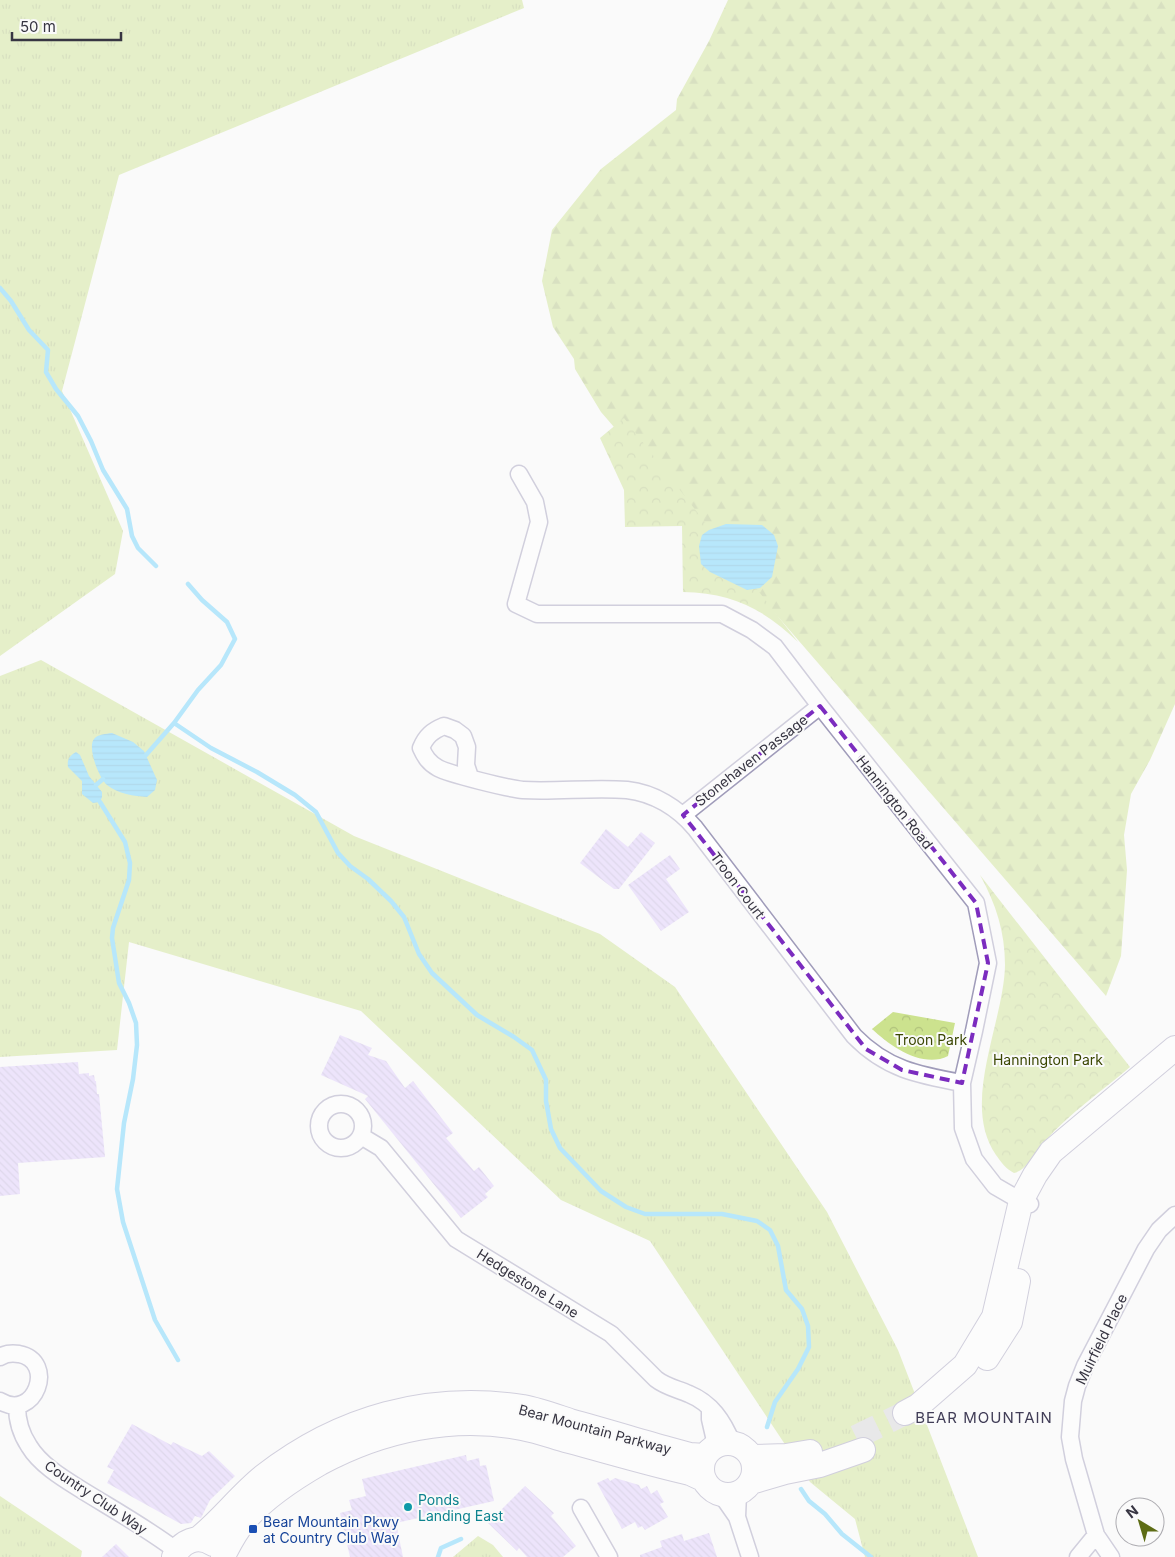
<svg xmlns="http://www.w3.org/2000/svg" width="1175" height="1557" font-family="Inter,sans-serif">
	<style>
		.grass { fill: url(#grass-tufts) }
		.forest { fill: url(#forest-firs) }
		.park { fill: url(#park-crowns) }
		.water { fill: url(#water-rules) }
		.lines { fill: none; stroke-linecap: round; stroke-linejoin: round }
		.stream { stroke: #66d0fd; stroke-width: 4.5 }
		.building { fill: url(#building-back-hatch) }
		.secondary-tunnel { stroke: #d3d3d5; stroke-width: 24; stroke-dasharray: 24 12; stroke-linecap: butt }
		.street-casing { stroke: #a09cba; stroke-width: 19 }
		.secondary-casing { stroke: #a09cba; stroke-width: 26 }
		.street { stroke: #fff; stroke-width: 16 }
		.secondary { stroke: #fff; stroke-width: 24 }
		.marked { fill: none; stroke: #7b2cbf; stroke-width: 4; stroke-dasharray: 10 6; stroke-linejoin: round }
		.culture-dot { fill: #0f9aa8; stroke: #fafafa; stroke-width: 2 }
		.transit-dot { fill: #1a4fb4; stroke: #fafafa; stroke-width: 2 }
		.labels { text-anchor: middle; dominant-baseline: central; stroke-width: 4; stroke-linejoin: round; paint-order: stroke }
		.street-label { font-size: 14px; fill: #373542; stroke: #fafafa }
		.park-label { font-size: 14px; fill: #3a4601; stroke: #fafafa }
		.culture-label { font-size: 14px; fill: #0d838f; stroke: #fafafa; text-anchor: start }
		.transit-label { font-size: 14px; fill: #164399; stroke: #fafafa; text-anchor: start }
		.neighbourhood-label { font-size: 15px; letter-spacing: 1px; fill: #413d57; stroke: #fafafa }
	</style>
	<defs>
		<pattern id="grass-tufts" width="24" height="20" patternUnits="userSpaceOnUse" patternTransform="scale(1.25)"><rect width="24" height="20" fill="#cce28e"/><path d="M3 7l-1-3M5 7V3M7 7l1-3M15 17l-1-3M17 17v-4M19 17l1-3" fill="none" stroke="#b0c27c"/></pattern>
		<pattern id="forest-firs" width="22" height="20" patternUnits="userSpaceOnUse" patternTransform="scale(1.25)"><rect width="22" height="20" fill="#cce28e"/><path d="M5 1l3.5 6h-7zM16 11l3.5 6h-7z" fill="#b0c27c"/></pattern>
		<pattern id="park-crowns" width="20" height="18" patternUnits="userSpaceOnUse" patternTransform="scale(1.25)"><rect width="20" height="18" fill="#cce28e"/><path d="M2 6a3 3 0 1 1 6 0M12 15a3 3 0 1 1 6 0" fill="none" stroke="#b0c27c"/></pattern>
		<pattern id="water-rules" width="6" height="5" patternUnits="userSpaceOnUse" patternTransform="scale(1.25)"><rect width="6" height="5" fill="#66d0fd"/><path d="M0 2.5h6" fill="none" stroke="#59b3da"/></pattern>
		<pattern id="building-back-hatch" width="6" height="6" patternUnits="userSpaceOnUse" patternTransform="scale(1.25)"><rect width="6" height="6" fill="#ddcbfd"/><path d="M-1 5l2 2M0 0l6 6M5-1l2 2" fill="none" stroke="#beafda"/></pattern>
	</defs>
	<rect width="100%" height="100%" fill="#fafafa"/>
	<path class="grass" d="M0 0H522L524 8 119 175 62 391 123 531 115 574 0 656Z
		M41 660 354 836 600 934 675 987 827 1212 898 1350 978 1557H865L855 1519 810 1482 650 1241 561 1200 361 1011 129 942 117 1050 0 1057V676Z
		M0 1496 82 1551 81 1557H0Z
		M478 1536 493 1545 503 1557H453Z"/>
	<path class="forest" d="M728 0H1175V704L1150 760 1131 794 1124 835 1127 870 1121 956 1106 996 601 412 575 369 574 359 553 327 542 281 552 230 601 169 676 110 677 99 709 41Z"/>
	<path class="park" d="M624 418 798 642C764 609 732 593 683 592L682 526 625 527 624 490 600 438Z
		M980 875 1130 1067C1102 1091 1070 1113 1045 1141 1037 1150 1026 1171 1014 1173 1006 1169 1001 1162 996 1155 960 1103 1004 1023 1005 965 1005 932 996 904 980 875Z
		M893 1012 955 1023 948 1056C923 1069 890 1046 872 1029Z"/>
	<path class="water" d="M726 524 762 525 774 535 778 546 772 577 760 588 747 590 710 572 701 564 699 546 702 535 709 530Z
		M112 733 133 742 144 751 157 780 155 790 147 797C134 796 118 794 107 785 99 778 87 748 94 739 98 734 106 734 112 733Z
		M76 752 80 755 89 776 102 792V797L100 802 93 803 82 794V781L68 767C67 760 69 756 76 752Z"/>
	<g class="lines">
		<path class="stream" d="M0 288 11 301 29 330 48 350 46 372 56 389 78 416 91 441 103 470 127 509 132 536 138 548 156 566
			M174 723 211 748 257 772 295 795 316 812 338 853 350 866 368 879 391 901 404 917 419 954 432 973 477 1015 514 1037 532 1050 546 1080V1101L551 1129 560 1148 601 1191 626 1207 645 1214H722L757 1221 770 1230 778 1246 786 1290 802 1309 808 1326 809 1347 798 1369 775 1402 767 1427
			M146 755 174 723 198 690 221 665 235 639 227 622 202 600 188 584
			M96 785 103 779
			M100 802 125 842 130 863 129 880 113 928 112 938 119 983 129 1003 136 1023 137 1045 133 1079 124 1123 117 1189 123 1222 155 1320 178 1360
			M801 1489 809 1501 825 1514 842 1534 871 1557
			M438 1557 441 1548 461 1539"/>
	</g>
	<path class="building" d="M606 829 628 847 641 832 655 843 619 889H614L580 863Z
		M670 855 680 869 666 879 689 912 661 931 628 885Z
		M340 1035 372 1048 368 1055 386 1061 405 1088 413 1081 453 1133 446 1138 474 1171 479 1167 494 1186 485 1194 488 1197 461 1218 365 1099 368 1096 321 1075Z
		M78 1062 79 1074 89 1073V1076L94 1075 95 1081H96L97 1094H99L105 1157 18 1163 20 1194 0 1196V1067Z
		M132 1424 171 1445 173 1442 202 1456 209 1451 235 1476 210 1500 201 1518 195 1516 191 1523 181 1524 107 1483 114 1470 107 1467Z
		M466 1455 467 1461 479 1458 480 1466 486 1465 494 1501 396 1523 403 1557H350L340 1513 352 1510 349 1500 366 1496 362 1479Z
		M608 1478 610 1481 615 1478 639 1485 641 1489 647 1486 651 1494 657 1490 664 1502 660 1504 668 1517 645 1530 642 1526 638 1528 635 1522 622 1529 597 1483Z
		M525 1486 554 1513 551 1516 576 1546 563 1557H527L519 1548 517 1551 488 1523Z
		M709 1533 717 1557H640V1555L662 1547 660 1541 682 1534 684 1541Z
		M116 1544 129 1557H102Z"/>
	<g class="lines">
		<path class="secondary-tunnel" d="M856 1437 905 1413"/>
		<defs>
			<path id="street" d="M519 474 535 502 539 522 516 604 537 614H722L752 630 775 647 820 706 976 903 988 963 974 1031 962 1083 963 1128 974 1159 995 1186 1021 1201 1030 1204
				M470 777 466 765 467 747 463 736 455 730 444 726C432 731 426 736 421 748 425 757 429 763 438 768 449 774 510 789 523 790 558 792 593 787 627 790 654 793 678 808 695 828L854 1036C886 1069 918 1075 962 1083
				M683 815 820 706
				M319 1126a22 22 0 1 1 44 0a22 22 0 1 1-44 0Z
				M361 1136 381 1148 456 1239 611 1334 656 1379C666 1387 678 1389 689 1394 711 1403 723 1421 732 1443
				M0 1357C6 1353 12 1353 19 1354 57 1361 35 1422 0 1401
				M17 1406C17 1420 21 1434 29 1446 41 1466 66 1480 85 1492 116 1511 148 1529 177 1551
				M710 1410V1419L716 1445
				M738 1493 737 1517 750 1557
				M721 1494 737 1517
				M581 1508 609 1557
				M1078 1557 1096 1535
				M1111 1557 1096 1535 1074 1459 1070 1437 1073 1401 1077 1386 1085 1366 1146 1249 1159 1230 1175 1215"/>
			<path id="secondary" d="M987 1358 1010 1322 1018 1281
				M905 1413 918 1406 965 1365 994 1317 1021 1201 1035 1175 1051 1152 1175 1048
				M702 1469a26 26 0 1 1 52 0a26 26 0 1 1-52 0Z
				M752 1457 786 1456 810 1452
				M751 1482 785 1472 820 1465 863 1450
				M198 1539C222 1520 240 1495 264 1476 340 1417 428 1393 523 1407 539 1410 555 1416 570 1421 603 1430 636 1440 668 1449L690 1455 705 1456
				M223 1556C229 1544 236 1531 245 1520 265 1497 294 1478 320 1463 381 1430 453 1414 522 1428 538 1431 554 1437 569 1441 610 1452 650 1464 690 1473L703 1479
				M174 1557C181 1541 198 1534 213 1544"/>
		</defs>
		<use href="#street" class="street-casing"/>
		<use href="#secondary" class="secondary-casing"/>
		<use href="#street" class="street"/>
		<use href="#secondary" class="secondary"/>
	</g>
	<path d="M0 0H1175V1557H0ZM820 706 976 903 988 963 962 1083 902 1070 866 1049 683 815Z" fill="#fafafa" fill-opacity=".55" fill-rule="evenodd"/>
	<path class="marked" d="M820 706 976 903 988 963 962 1083 902 1070 866 1049 683 815Z"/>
	<circle class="culture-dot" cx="408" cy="1507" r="5"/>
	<rect class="transit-dot" x="248" y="1524" width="10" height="10" rx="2.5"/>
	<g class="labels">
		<g class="street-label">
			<text transform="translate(751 760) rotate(-38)">Stonehaven Passage</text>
			<text transform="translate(895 802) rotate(52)">Hannington Road</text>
			<text transform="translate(738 885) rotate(53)">Troon Court</text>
			<text transform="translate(528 1283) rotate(32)">Hedgestone Lane</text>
			<text transform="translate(1101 1339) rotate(-64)">Muirfield Place</text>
			<text transform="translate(595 1429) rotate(15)">Bear Mountain Parkway</text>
			<text transform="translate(96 1497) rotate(34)">Country Club Way</text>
		</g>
		<g class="park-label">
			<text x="931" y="1039">Troon Park</text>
			<text x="1048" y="1059">Hannington Park</text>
		</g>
		<g class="culture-label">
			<text x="418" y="1499">Ponds<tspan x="418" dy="16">Landing East</tspan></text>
		</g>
		<g class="transit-label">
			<text x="263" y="1521">Bear Mountain Pkwy<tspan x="263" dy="16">at Country Club Way</tspan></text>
		</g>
		<g class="neighbourhood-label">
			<text x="984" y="1417">BEAR MOUNTAIN</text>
		</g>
	</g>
	<g transform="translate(1140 1522) rotate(322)"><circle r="24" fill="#fafafa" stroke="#acabb0"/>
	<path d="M0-4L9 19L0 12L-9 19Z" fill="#5d6c15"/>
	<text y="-8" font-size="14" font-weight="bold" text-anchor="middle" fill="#373542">N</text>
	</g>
	<path d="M12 32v8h109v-8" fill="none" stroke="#373542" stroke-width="2.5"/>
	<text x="20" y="32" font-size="15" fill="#373542" stroke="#fafafa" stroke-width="4" paint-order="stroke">50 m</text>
</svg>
